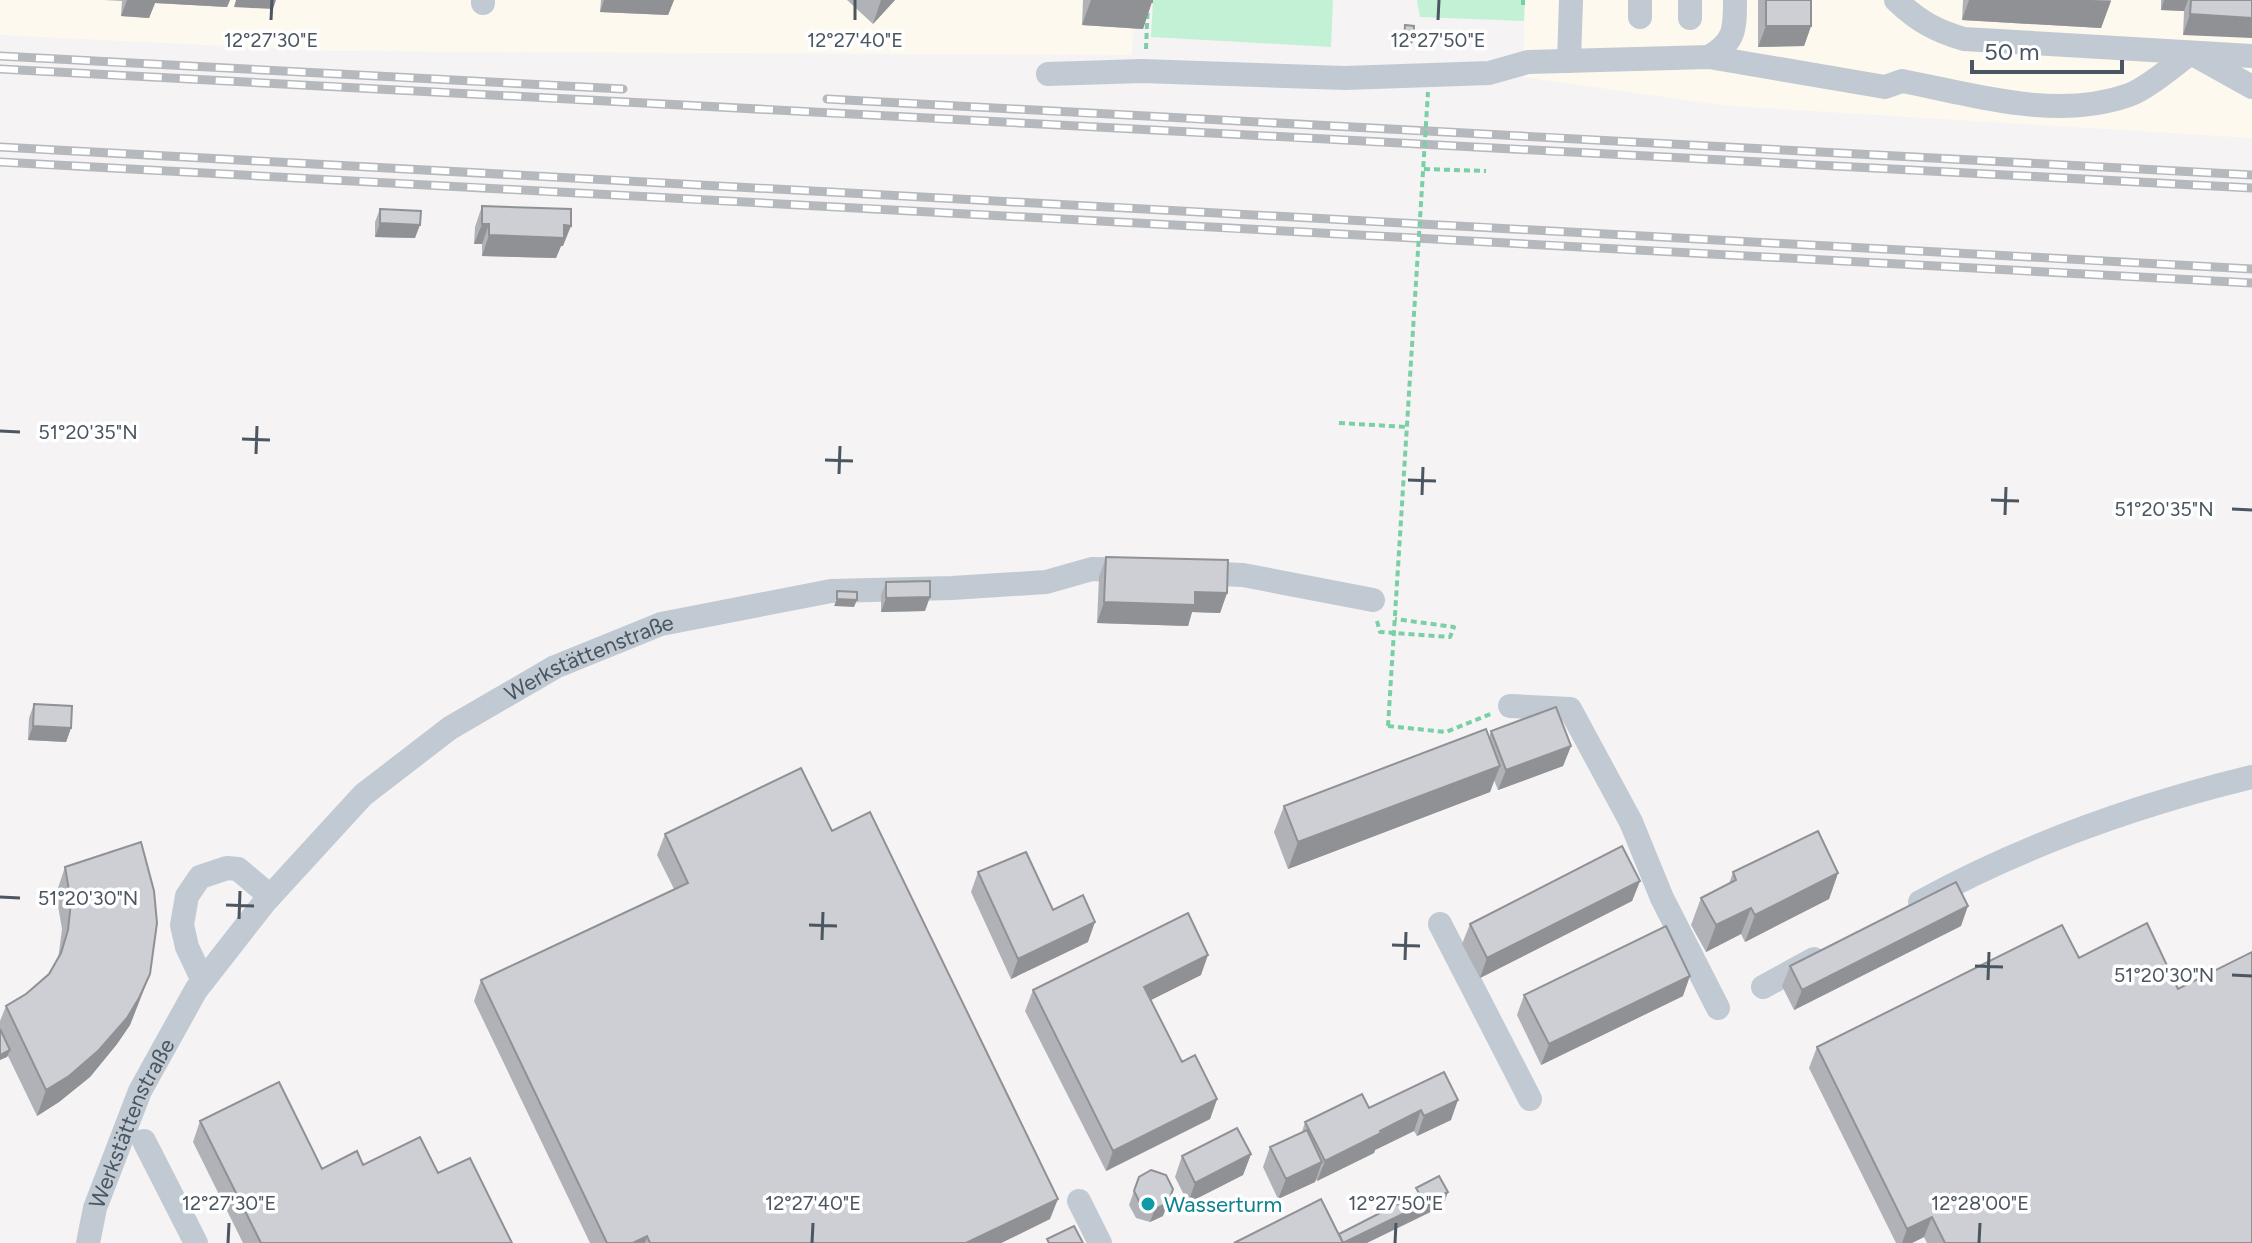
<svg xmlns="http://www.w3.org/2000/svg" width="2252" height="1243" font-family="Figtree,sans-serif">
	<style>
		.commercial { fill: #fdf9ef }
		.green { fill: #c3f1d5 }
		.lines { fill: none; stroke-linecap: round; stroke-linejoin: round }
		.path { stroke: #7ad0a6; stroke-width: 4; stroke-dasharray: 6 4; stroke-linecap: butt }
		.minor { stroke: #c1cad2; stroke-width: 24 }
		.rail-casing { stroke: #b5b8bd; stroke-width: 9 }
		.rail { stroke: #fff; stroke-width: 6; stroke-dasharray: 18; stroke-linecap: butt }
		.path-bridge { stroke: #7ad0a6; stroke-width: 4; stroke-dasharray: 6 4; stroke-linecap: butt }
		.wall { fill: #b0b2b7 }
		.shaded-wall { fill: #909195 }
		.building { fill: #cdcfd5; stroke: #909195; stroke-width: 2 }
		.ticks { fill: none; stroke: #4a5661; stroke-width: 3 }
		.culture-dot { fill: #0f9aa8; stroke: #fff; stroke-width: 3 }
		.labels { text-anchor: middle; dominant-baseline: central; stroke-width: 7; stroke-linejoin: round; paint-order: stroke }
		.street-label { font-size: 22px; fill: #4a5661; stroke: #fff }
		.culture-label { font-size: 22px; fill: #0d838f; stroke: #fff; text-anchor: start }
		.ticks-label { font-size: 20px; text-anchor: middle; fill: #4a5661; stroke: #fff; stroke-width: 7; stroke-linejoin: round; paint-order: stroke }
	</style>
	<rect width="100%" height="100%" fill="#f5f3f3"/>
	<path class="commercial" d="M0 0H1135L1132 55 330 51 0 35Z
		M1525 0H2252V138L1729 106 1523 77Z"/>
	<path class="green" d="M1153 0H1333L1331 47 1151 37Z
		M1417 0H1525L1524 21 1420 17Z"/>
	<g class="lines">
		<path class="path" d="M1523 5V0
			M1146 49 1148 0
			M1424 169 1486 171
			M1339 423 1407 427
			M1377 621 1380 632 1450 637 1454 627 1395 619
			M1388 726 1446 732 1493 713"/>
		<g class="minor">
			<path d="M1640 0V17"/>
			<path d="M1896 0C1918 21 1936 31 1964 39L2252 56"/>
			<path d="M483 3V0"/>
			<path d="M1690 18V0"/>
			<path d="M1709 57C1735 42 1735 29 1735 0"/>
			<path d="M1569 61 1571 0"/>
			<path d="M1048 74 1142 71 1345 78 1489 73 1528 62 1709 57 1885 87 1902 81C1975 95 2056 121 2129 95 2148 88 2174 65 2191 53L2252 87"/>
			<path d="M1195 573 1243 575 1373 600"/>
			<path d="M1510 706 1570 709 1631 822 1662 898 1718 1008"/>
			<path d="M1920 902C2024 845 2137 805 2252 777"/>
			<path d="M1440 924 1530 1099"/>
			<path d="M203 981 187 947 182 925 187 896 200 877 227 868 238 869 270 896"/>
			<path d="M1763 987 1814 959"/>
			<path d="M144 1141 196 1243"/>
			<path d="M1079 1201 1100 1243"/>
			<path id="s1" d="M88 1243 95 1208 140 1091 196 990 264 903 363 795 450 728 555 667 661 624 831 591 952 588 1046 582 1092 569 1134 570"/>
		</g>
		<defs>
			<path id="rail" d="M0 56 623 89
				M0 69 2252 188
				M827 99 2252 175
				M0 147 2252 269
				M0 162 2252 283"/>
		</defs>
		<use href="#rail" class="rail-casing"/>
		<use href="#rail" class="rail"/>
		<path class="path-bridge" d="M1388 726 1428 92"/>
	</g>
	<path class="wall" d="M104 0H230L227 7 155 3 149 18 121 16 122 1Z
		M601 0H674L668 15 600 12Z
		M847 0H895L873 24Z
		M1083 0H1152L1143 29 1082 25Z
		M1758 0H1811V26L1804 46 1758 47Z
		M1963 0H2111L2101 28 1962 20Z
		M2161 0H2252L2183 35 2184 11 2161 10Z
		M1405 25 1413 41 1410 48 1402 47 1403 32Z
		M482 206 563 246H561L556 258 482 256V244H474L475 227Z
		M380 209 415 238 375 237V222Z
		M1106 557 1227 593 1220 613 1192 612 1188 626 1097 623 1099 577Z
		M886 582 925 611 881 612V595Z
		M34 704 71 728 66 742 28 740 29 718Z
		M1491 731 1571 746 1563 766 1498 790 1494 780 1490 792 1288 869 1274 832 1284 806 1489 737Z
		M832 831 1050 1219 1001 1243H590L474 1001 481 980 674 889 657 855 665 834Z
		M65 867 150 974 130 1025 117 1044 90 1077 59 1102 37 1116 8 1056 0 1060V1021L6 1006 26 994 49 974 58 960 62 929 56 894Z
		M978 872 1088 942 1011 979 971 892Z
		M1733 872 1838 873 1829 899 1745 942 1741 934 1706 952 1691 925 1701 898 1729 884Z
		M1640 881 1632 901 1480 978 1462 944 1470 924Z
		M1961 926 1794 1010 1782 986 1790 966Z
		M2079 958 2178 989 2252 1243H1927L1924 1237 1912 1243H1896L1809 1068 1817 1047Z
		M1201 975 1151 1000 1182 1062 1217 1099 1210 1119 1106 1171 1025 1011 1033 990Z
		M1524 995 1683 996 1541 1065 1517 1015Z
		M1444 1072 1451 1120 1417 1136 1414 1131 1375 1150 1374 1153 1317 1181 1316 1179 1315 1182 1278 1199 1263 1167 1270 1147 1302 1132 1305 1122 1369 1108Z
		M200 1121 322 1169 438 1173 512 1243H243L193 1142Z
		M1251 1154 1243 1175 1188 1203 1175 1177 1182 1156Z
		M1139 1177 1163 1216 1150 1222 1136 1218 1129 1205Z"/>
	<path class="shaded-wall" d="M127 0H230L227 7 155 3 149 18 121 16Z
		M236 0H276L273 9 234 7Z
		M604 0H674L668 15 600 12Z
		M881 0H895L873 24Z
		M1091 0H1119L1152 2 1143 29 1082 25Z
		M1969 0H2091L2111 1 2101 28 1962 20Z
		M2164 0H2188L2184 11 2161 10Z
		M2190 14 2252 18V38L2183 35Z
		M1766 26H1811L1804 46 1758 47Z
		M1404 40 1413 41 1410 48 1402 47Z
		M380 223 420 225 415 238 375 237Z
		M482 224H489L482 244H474Z
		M564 225 571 226 563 246H561L556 258 482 256 489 235Z
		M1195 592 1227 593 1220 613 1192 612 1188 626 1097 623 1104 602Z
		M930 597 925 611 881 612 886 598Z
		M837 599 857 600 854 607 834 606Z
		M33 726 71 728 66 742 28 740Z
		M1571 746 1563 766 1498 790 1506 770Z
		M1500 766 1490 792 1288 869 1298 842Z
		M1838 873 1829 899 1745 942 1755 915Z
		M1640 881 1632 901 1480 978 1487 958Z
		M1968 906 1961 926 1794 1010 1802 990Z
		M1751 908 1741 934 1706 952 1716 925Z
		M1095 922 1088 942 1011 979 1018 959Z
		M1208 955 1201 975 1137 1007 1144 987Z
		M150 974 130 1025 117 1044 90 1077 59 1102 37 1116 46 1090Z
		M1690 976 1683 996 1541 1065 1549 1044Z
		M10 1050 7 1057 0 1060V1055Z
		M1217 1099 1210 1119 1106 1171 1113 1151Z
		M1458 1100 1451 1120 1417 1136 1424 1116Z
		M1421 1110 1414 1131 1375 1150 1374 1153 1317 1181 1325 1161Z
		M1251 1154 1243 1175 1188 1203 1195 1183Z
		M1322 1162 1315 1182 1278 1199 1286 1179Z
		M1448 1192 1443 1206 1367 1243H1344Z
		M1058 1199 1050 1219 1001 1243H966Z
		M1168 1203 1163 1216 1150 1222 1155 1209Z
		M1932 1217 1924 1237 1912 1243H1902L1907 1229Z
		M647 1236 645 1243H633Z"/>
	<path class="building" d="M1119 0H1152V2Z
		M1766 0H1811V26H1766Z
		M2191 0H2252V18L2190 14Z
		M1405 25 1414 26 1413 41 1404 40Z
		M482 206 571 209V226L564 225V238L489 235V224H482Z
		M380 209 421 211 420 225 380 223Z
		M1106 557 1228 560 1227 593 1195 592V605L1104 602Z
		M930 581V597L886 598V582Z
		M837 591 857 592V600L837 599Z
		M34 704 72 706 71 728 33 726Z
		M1556 707 1571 746 1506 770 1491 731Z
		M1486 729 1500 766 1298 842 1284 806Z
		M801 768 832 831 870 812 1058 1199 966 1243H650L647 1236 633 1243H607L481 980 688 883 665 834Z
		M1818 831 1838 873 1755 915 1751 908 1716 925 1701 898 1736 880 1733 872Z
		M141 842 154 891 157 923 150 974 139 998 127 1018 99 1050 69 1076 46 1090 6 1006 26 994 49 974 61 953 68 930 71 902 65 867Z
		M1622 846 1640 881 1487 958 1470 924Z
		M1026 852 1053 910 1083 895 1095 922 1018 959 978 872Z
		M1956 882 1968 906 1802 990 1790 966Z
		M1188 913 1208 955 1144 987 1182 1062 1195 1055 1217 1099 1113 1151 1033 990Z
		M2147 923 2178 989 2252 952V1243H1945L1932 1217 1907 1229 1817 1047 2062 925 2079 958Z
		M1666 926 1690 976 1549 1044 1524 995Z
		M0 1029 10 1050 0 1055Z
		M1444 1072 1458 1100 1424 1116 1421 1110 1380 1131 1381 1133 1325 1161 1305 1122 1362 1094 1369 1108Z
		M279 1082 322 1169 357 1151 363 1165 420 1137 438 1173 470 1158 512 1243H261L200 1121Z
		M1237 1128 1251 1154 1195 1183 1182 1156Z
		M1307 1130 1322 1162 1286 1179 1270 1147Z
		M1151 1170 1166 1175 1173 1189 1168 1203 1155 1209 1141 1205 1134 1191 1139 1177Z
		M1439 1176 1448 1192 1343 1243 1339 1234 1419 1193 1416 1188Z
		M1321 1199 1343 1243H1234Z
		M1074 1226 1083 1243H1049L1047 1239Z"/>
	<path class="ticks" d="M271 20 272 0M855 20V0M1438 20 1439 0M0 431 20 432M242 439 270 440M256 454 257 426M825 460 853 461M839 474 840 446M1408 480 1436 481M1422 495 1423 467M1991 500 2019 501M2232 509 2252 510M2005 515 2006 487M0 897 20 898M226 905 254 906M239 919 240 891M809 925 837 926M822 940 823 912M1392 945 1420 946M1405 960 1406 932M1975 966 2003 967M2232 975 2252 976M1988 980 1989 952M228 1243 229 1223M812 1243 813 1223M1395 1243 1396 1223M1979 1243 1980 1223"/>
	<circle class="culture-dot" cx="1148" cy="1204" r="8"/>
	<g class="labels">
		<g class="street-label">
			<text stroke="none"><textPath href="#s1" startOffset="800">Werkstättenstraße</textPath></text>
			<text stroke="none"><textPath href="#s1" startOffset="128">Werkstättenstraße</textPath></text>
		</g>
		<g class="culture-label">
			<text x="1164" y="1204">Wasserturm</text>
		</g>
	</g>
	<g class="ticks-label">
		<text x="271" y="47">12°27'30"E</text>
		<text x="855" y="47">12°27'40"E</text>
		<text x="1438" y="47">12°27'50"E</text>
		<text x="88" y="439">51°20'35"N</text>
		<text x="2164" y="516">51°20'35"N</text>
		<text x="88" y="905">51°20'30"N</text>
		<text x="2164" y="982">51°20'30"N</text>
		<text x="229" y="1210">12°27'30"E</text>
		<text x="813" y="1210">12°27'40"E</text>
		<text x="1396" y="1210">12°27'50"E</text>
		<text x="1980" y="1210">12°28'00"E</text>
	</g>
	<path d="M1972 60v12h150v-12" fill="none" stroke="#4a5661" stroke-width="4"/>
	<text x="1984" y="60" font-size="24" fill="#4a5661" stroke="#ffffff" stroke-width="6" paint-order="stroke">50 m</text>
</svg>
